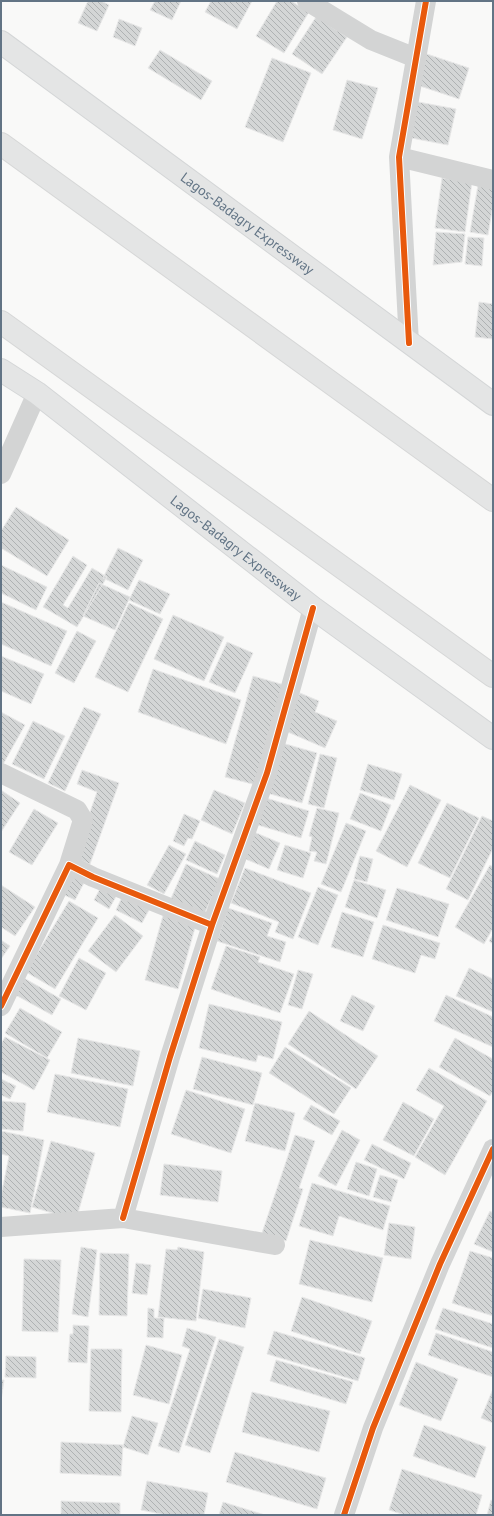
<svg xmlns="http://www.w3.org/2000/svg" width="494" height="1516" font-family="'PT Sans',sans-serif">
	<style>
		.building { fill: url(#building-back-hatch); stroke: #e8e8e8 }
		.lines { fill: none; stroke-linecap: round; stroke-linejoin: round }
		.primary-casing { stroke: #d4d6d7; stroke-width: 24 }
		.trunk-casing { stroke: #d6d7d7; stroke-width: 24 }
		.minor { stroke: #d3d4d4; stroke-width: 20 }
		.primary { stroke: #e4e5e5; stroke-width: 22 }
		.trunk { stroke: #e4e5e5; stroke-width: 22 }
		.cycleway-casing { stroke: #fff; stroke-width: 8 }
		.cycleway { stroke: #e8590c; stroke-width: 6 }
		.labels { text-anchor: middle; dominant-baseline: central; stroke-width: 4; stroke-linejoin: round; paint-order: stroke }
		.street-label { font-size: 14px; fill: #627485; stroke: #fff }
	</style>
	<defs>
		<pattern id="building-back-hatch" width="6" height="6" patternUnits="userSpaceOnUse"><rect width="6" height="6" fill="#d4d6d6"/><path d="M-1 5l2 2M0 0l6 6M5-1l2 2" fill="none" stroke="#afb2b3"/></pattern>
	</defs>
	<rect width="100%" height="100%" fill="#f9f9f8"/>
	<path class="building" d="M88 1H101L109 5 97 31 78 23Z
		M155 1H181L172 20 150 10Z
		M211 1H252L237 29 205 12Z
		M277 1H291L309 12 284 53 256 36Z
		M316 17 347 37 322 74 292 54Z
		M119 19 142 28 135 46 113 37Z
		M160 50 212 81 201 100 148 68Z
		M424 53 469 68 459 99 414 84Z
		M272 58 311 73 283 142 245 127Z
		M347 80 378 88 362 139 333 130Z
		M413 101 456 109 448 145 406 137Z
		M442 178 472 182 465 232 435 228Z
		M478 185 493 187V204L488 235 470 232Z
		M436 232 465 234 462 262 433 265Z
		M468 237 484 238 482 266 465 264Z
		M479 302 493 304V339L475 337Z
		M16 507 69 540 47 576 1 548V531Z
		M118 548 143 560 128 590 103 578Z
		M73 556 87 565 63 605 68 608 92 568 107 577 77 627 43 607Z
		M1 565 47 587 36 610 1 593Z
		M139 580 170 594 160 614 129 600Z
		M99 583 130 597 115 630 83 616Z
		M1 602 67 631 51 666 1 644Z
		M129 603 163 619 128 692 95 677Z
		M173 615 224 637 204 681 154 659Z
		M77 631 96 641 74 683 55 673Z
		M227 642 253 653 235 693 209 682Z
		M1 656 44 674 31 704 1 691Z
		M153 669 241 700 226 744 138 712Z
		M253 676 288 686 260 786 225 777Z
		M300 693 319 701 315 712 337 721 325 748 283 730Z
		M84 707 101 714 65 791 48 783Z
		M1 712 25 725 1 768Z
		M33 721 65 736 44 779 12 764Z
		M282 743 317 753 302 803 267 793Z
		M320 754 337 758 324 808 308 804Z
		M368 764 402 774 394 800 360 790Z
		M82 770 119 783 90 864 74 858 97 792 77 784Z
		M410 785 441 800 407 867 376 851Z
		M1 790 20 803 1 832Z
		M214 790 245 803 232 834 201 820Z
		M360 793 391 805 381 831 350 819Z
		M266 798 309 811 301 838 258 825Z
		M447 803 479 818 450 878 418 863Z
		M317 808 339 813 326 864 314 861 317 852 309 851 312 837 309 836Z
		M34 809 58 823 32 865 9 852Z
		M184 814 200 821 192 839 188 838 184 846 173 841Z
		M482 816 493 821V848L468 900 446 889Z
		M346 823 366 831 341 892 321 884Z
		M254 832 280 843 269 869 243 858Z
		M195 841 225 855 217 874 186 860Z
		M169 845 186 854 164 894 147 885Z
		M285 845 311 853 303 878 277 870Z
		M360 856 373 859 367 882 354 879Z
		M186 864 220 879 203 917 169 903Z
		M490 865 493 867V928L484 944 455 927Z
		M245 868 311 893 293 939 275 932 279 922 231 903Z
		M71 871 86 879 75 900 60 893Z
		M354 880 386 890 377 918 345 907Z
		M1 885 35 907 15 936 1 927Z
		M102 885 118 893 109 909 94 900Z
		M318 887 338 895 318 945 298 937Z
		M397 888 449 904 438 937 386 920Z
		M122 897 149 910 142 923 116 910Z
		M69 901 98 918 55 989 26 972Z
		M228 908 272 923 267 936 286 942 280 962 217 941Z
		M164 912 196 924 178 989 145 980Z
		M342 912 374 922 363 957 331 947Z
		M115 915 143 936 116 972 88 951Z
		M383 925 440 943 435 959 421 955 415 973 372 959Z
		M493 935V944L489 941Z
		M1 940 10 946 1 959Z
		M226 946 260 957 258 962 294 974 280 1013 211 989Z
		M79 958 106 973 86 1010 59 996Z
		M469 968 493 979V1012L456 996Z
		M298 970 313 974 302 1009 288 1005Z
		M22 977 61 999 52 1015 12 993Z
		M352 995 375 1006 363 1031 340 1021Z
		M446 995 493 1017V1047L434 1021Z
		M209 1004 282 1022 273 1059 258 1055 256 1062 199 1048Z
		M20 1008 62 1032 47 1058 5 1033Z
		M309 1011 378 1056 356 1089 288 1044Z
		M5 1037 50 1060 34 1090 1 1072V1044Z
		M78 1038 140 1051 133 1086 71 1073Z
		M455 1038 493 1059V1091L490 1096 439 1067Z
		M285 1047 351 1088 334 1114 269 1073Z
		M202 1057 262 1073 253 1105 193 1089Z
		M429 1068 487 1101 445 1175 415 1157 444 1106 416 1090Z
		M55 1074 128 1089 120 1127 47 1112Z
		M1 1079 16 1086 10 1099 1 1095Z
		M186 1090 245 1109 231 1153 171 1134Z
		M1 1101 26 1103 23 1131 1 1129Z
		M403 1102 434 1119 414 1156 383 1140Z
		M255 1103 295 1113 285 1151 245 1141Z
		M311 1105 340 1121 332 1135 303 1119Z
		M342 1130 360 1140 336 1186 318 1176Z
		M1 1131 44 1140 30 1213 1 1207V1196L9 1156 1 1154Z
		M295 1135 315 1141 299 1188 303 1189 286 1241 262 1233Z
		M51 1141 95 1153 76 1220 32 1207Z
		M372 1144 411 1163 404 1179 364 1160Z
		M356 1162 377 1169 369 1196 347 1189Z
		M164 1164 222 1171 218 1202 160 1195Z
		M380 1175 398 1180 391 1202 373 1197Z
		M312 1183 390 1206 383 1230 339 1216 333 1236 299 1226Z
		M490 1211 493 1213V1252L474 1244Z
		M389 1223 415 1227 411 1259 384 1255Z
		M310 1240 383 1258 372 1302 299 1284Z
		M81 1247 97 1250 88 1317 72 1314Z
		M178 1247 204 1252 196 1321 158 1317 166 1249 177 1250Z
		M470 1251 493 1258V1316L452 1303Z
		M100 1253 129 1254 127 1316 99 1315Z
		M24 1259 61 1260 58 1332 22 1331Z
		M136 1263 151 1265 147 1295 132 1293Z
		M203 1289 251 1298 245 1328 198 1318Z
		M302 1297 372 1321 360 1354 291 1331Z
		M148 1308 154 1309V1318H164L163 1338 147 1337Z
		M443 1308 493 1324V1348L435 1329Z
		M73 1325 89 1326 87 1363 68 1362 70 1334H73Z
		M187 1328 216 1337 179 1453 158 1446 190 1349 182 1346Z
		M274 1331 365 1358 358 1381 267 1354Z
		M436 1333 493 1352V1377L428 1355Z
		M219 1339 244 1347 210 1453 185 1445Z
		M146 1345 182 1355 169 1404 133 1395Z
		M91 1349H122L121 1412 89 1411Z
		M6 1356 36 1357V1378L5 1377Z
		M276 1360 353 1382 346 1404 270 1381Z
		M416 1362 458 1379 441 1421 399 1405Z
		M1 1380H4L1 1401Z
		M493 1389V1423L481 1418Z
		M252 1392 330 1411 319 1452 242 1432Z
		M132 1416 158 1423 148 1455 123 1447Z
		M424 1425 486 1447 475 1478 413 1456Z
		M61 1442 123 1445 121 1476 60 1473Z
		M235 1452 326 1478 317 1509 226 1482Z
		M402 1469 482 1495 476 1515H405L389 1510Z
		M147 1481 208 1493 204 1515H166L141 1510Z
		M491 1500 493 1501V1515H487Z
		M61 1501 120 1503V1515H61Z
		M223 1502 265 1515H219Z"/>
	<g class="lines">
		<defs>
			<g id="primary">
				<path id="s1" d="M1 42 493 404"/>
				<path id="s2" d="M1 370 37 393 313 608 493 738"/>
			</g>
			<path id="trunk" d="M1 144 493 500
				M1 322 493 676"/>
		</defs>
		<use href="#primary" class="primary-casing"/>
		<use href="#trunk" class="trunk-casing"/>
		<path class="minor" d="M307 1 371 40 416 58
			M399 157 493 180
			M409 343 399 157 426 1
			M1 474 37 393
			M1 773 77 810 83 820 69 865
			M1 1006 69 865 93 877 212 925
			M123 1218 170 1057 212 925 267 773 313 608
			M1 1227 123 1218 275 1245
			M344 1515 373 1428 440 1264 493 1149"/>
		<use href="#primary" class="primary"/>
		<use href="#trunk" class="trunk"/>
		<defs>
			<path id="cycleway" d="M409 343 399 157 426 1
				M1 1006 69 865 93 877 212 925
				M123 1218 170 1057 212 925 267 773 313 608
				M344 1515 373 1428 440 1264 493 1149"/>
		</defs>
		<use href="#cycleway" class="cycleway-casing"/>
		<use href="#cycleway" class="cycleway"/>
	</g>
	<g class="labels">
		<g class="street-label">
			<text stroke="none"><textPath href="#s1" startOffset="306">Lagos-Badagry Expressway</textPath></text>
			<text stroke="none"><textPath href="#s2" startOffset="295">Lagos-Badagry Expressway</textPath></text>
		</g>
	</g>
	<rect width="494" height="1516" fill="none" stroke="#627485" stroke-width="4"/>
</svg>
